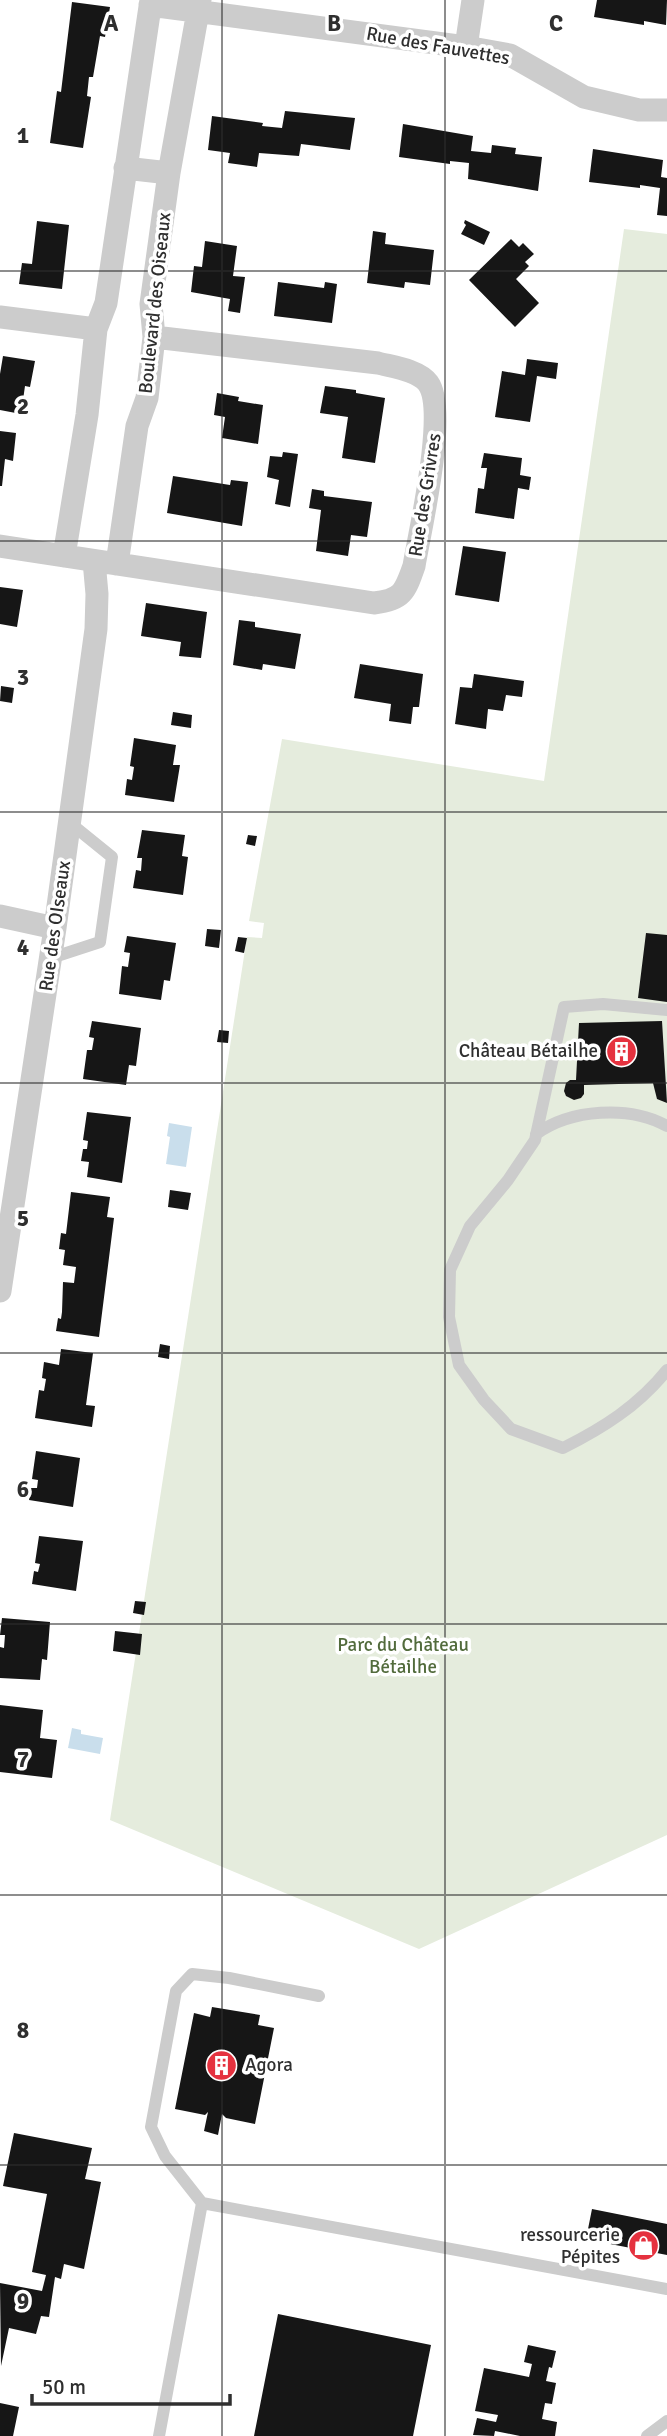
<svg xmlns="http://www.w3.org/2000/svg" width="667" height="2436" font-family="Signika,sans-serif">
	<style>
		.green { fill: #e5ecdd }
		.water { fill: #c9deec }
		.building { fill: #161616 }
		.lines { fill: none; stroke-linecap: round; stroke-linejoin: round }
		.lane { stroke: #ccc; stroke-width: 12 }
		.street { stroke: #ccc; stroke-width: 23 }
		.grid { fill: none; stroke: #2f2f2f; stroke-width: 2; stroke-opacity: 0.55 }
		.labels { text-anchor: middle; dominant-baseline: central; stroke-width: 7; stroke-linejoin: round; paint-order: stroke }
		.street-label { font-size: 19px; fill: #2f2f2f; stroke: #fff }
		.poi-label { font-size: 19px; fill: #2f2f2f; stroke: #fff; text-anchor: end }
		.park-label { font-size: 19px; fill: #526b3c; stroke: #fff }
		.grid-label { font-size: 23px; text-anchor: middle; font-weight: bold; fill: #2f2f2f; stroke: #fff; stroke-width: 7; stroke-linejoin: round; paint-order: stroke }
	</style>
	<rect width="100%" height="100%" fill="#fff"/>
	<path class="green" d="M624 229 667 234V1835L419 1949 110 1820 247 937 262 938 264 923 249 921 282 739 544 781Z"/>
	<path class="water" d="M169 1123 192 1127 186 1167 166 1164 170 1137 167 1136Z
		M72 1728 81 1730V1734L103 1738 100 1754 68 1748Z"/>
	<path class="building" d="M597 0H667L666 25 644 21V25L594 17Z
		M72 2 110 7 105 37 100 36 93 77H89L87 96 91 97 83 148 50 143 57 91 61 92Z
		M285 111 355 118 350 150 301 144 299 156 259 153 257 167 228 163 230 153 208 150 212 116 263 123 262 126 282 128Z
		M403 124 473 136 471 151 491 153 492 145 516 148 515 154 542 157 538 191 468 179 469 163 450 161V164L399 157Z
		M593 149 663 160 661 177 667 178V216L657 215 660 188 640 185V188L589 182Z
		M465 220 490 232 484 245 461 234 466 225 464 223Z
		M37 221 69 225 62 289 19 284 22 263 32 264Z
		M373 231 386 233 385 244 434 250 430 285 405 282 404 288 367 283Z
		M511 239 519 247 523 243 534 254 525 262 529 266 516 279 539 303 515 327 469 280Z
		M205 241 237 246 233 276 245 277 240 313 228 311 230 299 191 292 194 266 202 267Z
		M278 282 324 288 325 282 337 284 332 323 274 316Z
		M3 356 35 361 30 387 25 386 21 414 0 410V374Z
		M527 359 558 363 556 379 537 376 530 422 495 417 502 371 525 375Z
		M325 386 356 390V393L385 398 375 463 342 458 348 417 320 413Z
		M217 393 239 397 238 401 263 405 258 444 222 438 225 417 214 415Z
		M0 431 16 433 13 461 5 459 2 486H0Z
		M283 452 298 454 290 507 275 504 279 480 267 477 270 456 282 457Z
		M484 453 522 458 520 475 531 477 529 490 518 488 514 519 475 513 478 488 484 489 487 468H481Z
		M173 476 230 485 231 480 248 482 242 526 167 513Z
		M312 489 324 491V496L372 502 367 537 351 535 348 556 316 551 321 510 309 508Z
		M463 546 506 552 499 602 455 595Z
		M0 587 23 590 17 627 0 624Z
		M146 603 207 612 201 658 179 656 181 642 141 636Z
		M239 620 255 622V627L301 634 295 669 263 664 262 670 233 665Z
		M360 664 423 674 419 707H413L411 724 389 721 391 704 354 698Z
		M474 674 524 681 522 697 506 695 503 711 488 709 486 729 455 724 460 687 472 688Z
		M1 686 14 688 12 703 0 701Z
		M173 712 192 715 191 728 171 725Z
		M134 738 176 745 173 765H180L174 802 125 795 127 779 132 780 134 767 130 766Z
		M142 830 185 835 182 856 188 857 183 895 133 888 136 870 141 871 142 858H137Z
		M248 835 257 836 255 846 246 844Z
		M207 929 221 930 219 948 205 946Z
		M646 933 667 935V1002L638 998Z
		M127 936 176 943 170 981 164 980 161 1000 119 994 122 966 128 967 130 953 124 952Z
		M238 937 247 938 244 953 235 951Z
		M92 1021 141 1028 136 1066 129 1065 126 1085 83 1079 87 1050H92L94 1038 89 1037Z
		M662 1021 667 1103 657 1099 653 1083 584 1085V1094L581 1098 574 1100 566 1096 564 1091 566 1083 570 1080H576L579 1023Z
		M219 1030 229 1031 228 1043 217 1042Z
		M87 1112 131 1117 122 1183 87 1177 89 1162 81 1161 83 1149H87L88 1141 83 1140Z
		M170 1190 191 1193 188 1210 168 1207Z
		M71 1192 110 1197 107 1217 114 1218 99 1337 56 1331 58 1318 61 1319 62 1312 63 1282 74 1283 76 1267 63 1265 65 1250 59 1249 61 1233 66 1234Z
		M160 1344 170 1346 169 1359 158 1357Z
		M61 1349 93 1353 86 1405 95 1406 92 1427 35 1418 39 1390 44 1391 46 1379 42 1378 44 1362 59 1365Z
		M36 1451 80 1458 73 1507 29 1500 31 1488H37L38 1480 32 1479Z
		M39 1536 83 1541 76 1591 32 1584 34 1571 38 1572 40 1564 35 1563Z
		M135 1601 146 1602 144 1615 133 1613Z
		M2 1618 50 1622 47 1660 42 1659 40 1680 0 1678V1647L4 1648 5 1635H0Z
		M115 1631 142 1634 140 1655 113 1651Z
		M0 1705 43 1710 40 1738 57 1740 52 1778 0 1772Z
		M212 2007 260 2015 258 2025 274 2028 255 2124 226 2118 222 2114 218 2135 204 2131 208 2112 205 2115 175 2109 194 2013 210 2017Z
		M14 2133 92 2148 85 2179 101 2182 84 2269 64 2264 61 2279 55 2277 49 2317 41 2316 36 2334 9 2328 1 2366 0 2283 42 2291 46 2275 32 2272 47 2194 3 2186Z
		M592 2209 667 2224V2255L605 2243 606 2238 587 2234Z
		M278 2314 431 2345 413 2436H254Z
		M528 2345 556 2351 552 2368 549 2367 546 2381 556 2383 552 2404 545 2403 542 2419 557 2422 555 2436H520L495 2431 494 2436 473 2435 477 2418 496 2422 498 2415 475 2411 484 2368 529 2377 532 2364 524 2362Z
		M0 2403 19 2407 13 2436H0Z"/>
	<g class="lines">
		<path class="lane" d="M51 958 100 942 112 857 70 823
			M667 1010 603 1004 564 1007 535 1140 508 1180 470 1226 450 1270 449 1317 459 1365 484 1400 511 1429 563 1448C603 1428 638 1406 667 1370
			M536 1134C571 1109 629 1105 667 1126
			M202 2203 165 2156 151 2127 176 1991 192 1974 229 1978 319 1996
			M159 2436 202 2203 667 2289
			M647 2436 667 2421"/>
		<path class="street" d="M150 5 466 47 510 55 584 97 639 110H667
			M466 47 473 0
			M125 168 169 173
			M0 317 96 329
			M0 546 374 603C402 600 405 592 414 566 420 530 448 410 428 383 418 370 393 367 378 363L154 337
			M64 556 87 415 96 329 106 303 151 0
			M117 564 137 426 147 398 154 337 151 304 169 173 200 0
			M0 916 55 928
			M0 1291 55 928 96 629 97 594 94 561"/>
	</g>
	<path class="grid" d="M222 0V2436M445 0V2436M0 271H667M0 541H667M0 812H667M0 1083H667M0 1353H667M0 1624H667M0 1895H667M0 2165H667"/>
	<defs>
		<symbol id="building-disc" viewBox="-11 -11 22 22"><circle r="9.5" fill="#e5323f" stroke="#fff"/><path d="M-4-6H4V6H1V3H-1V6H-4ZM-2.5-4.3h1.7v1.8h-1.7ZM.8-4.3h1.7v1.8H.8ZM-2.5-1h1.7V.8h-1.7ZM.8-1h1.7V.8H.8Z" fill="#fff"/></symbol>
		<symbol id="shop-disc" viewBox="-11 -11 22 22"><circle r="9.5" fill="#e5323f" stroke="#fff"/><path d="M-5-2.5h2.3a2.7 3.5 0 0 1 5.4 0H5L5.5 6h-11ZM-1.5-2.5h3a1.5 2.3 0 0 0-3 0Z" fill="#fff"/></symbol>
	</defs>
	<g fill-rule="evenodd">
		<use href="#building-disc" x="604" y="1034" width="35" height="35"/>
		<use href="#building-disc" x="204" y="2048" width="35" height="35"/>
		<use href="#shop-disc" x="626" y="2228" width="35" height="35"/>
	</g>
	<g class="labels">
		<g class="street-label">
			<text transform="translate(438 46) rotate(10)">Rue des Fauvettes</text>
			<text transform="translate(155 303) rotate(-84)">Boulevard des Oiseaux</text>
			<text transform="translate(425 495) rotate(-81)">Rue des Grivres</text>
			<text transform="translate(55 926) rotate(-82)">Rue des OIseaux</text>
		</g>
		<g class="poi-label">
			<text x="598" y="1051">Château Bétailhe</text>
			<text x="245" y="2065" text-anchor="start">Agora</text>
			<text x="620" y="2235">ressourcerie<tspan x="620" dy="22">Pépites</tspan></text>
		</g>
		<g class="park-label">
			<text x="403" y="1645">Parc du Château<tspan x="403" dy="22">Bétailhe</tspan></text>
		</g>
	</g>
	<g class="grid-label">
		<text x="111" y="31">A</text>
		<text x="334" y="31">B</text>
		<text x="556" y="31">C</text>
		<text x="23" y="143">1</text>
		<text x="23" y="414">2</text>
		<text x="23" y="685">3</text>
		<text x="23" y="955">4</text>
		<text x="23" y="1226">5</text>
		<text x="23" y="1497">6</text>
		<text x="23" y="1767">7</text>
		<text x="23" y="2038">8</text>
		<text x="23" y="2309">9</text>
	</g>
	<path d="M32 2394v10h198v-10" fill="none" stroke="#2f2f2f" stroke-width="3.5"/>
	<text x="42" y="2394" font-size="21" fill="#2f2f2f" stroke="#ffffff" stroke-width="5" paint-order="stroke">50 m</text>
</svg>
